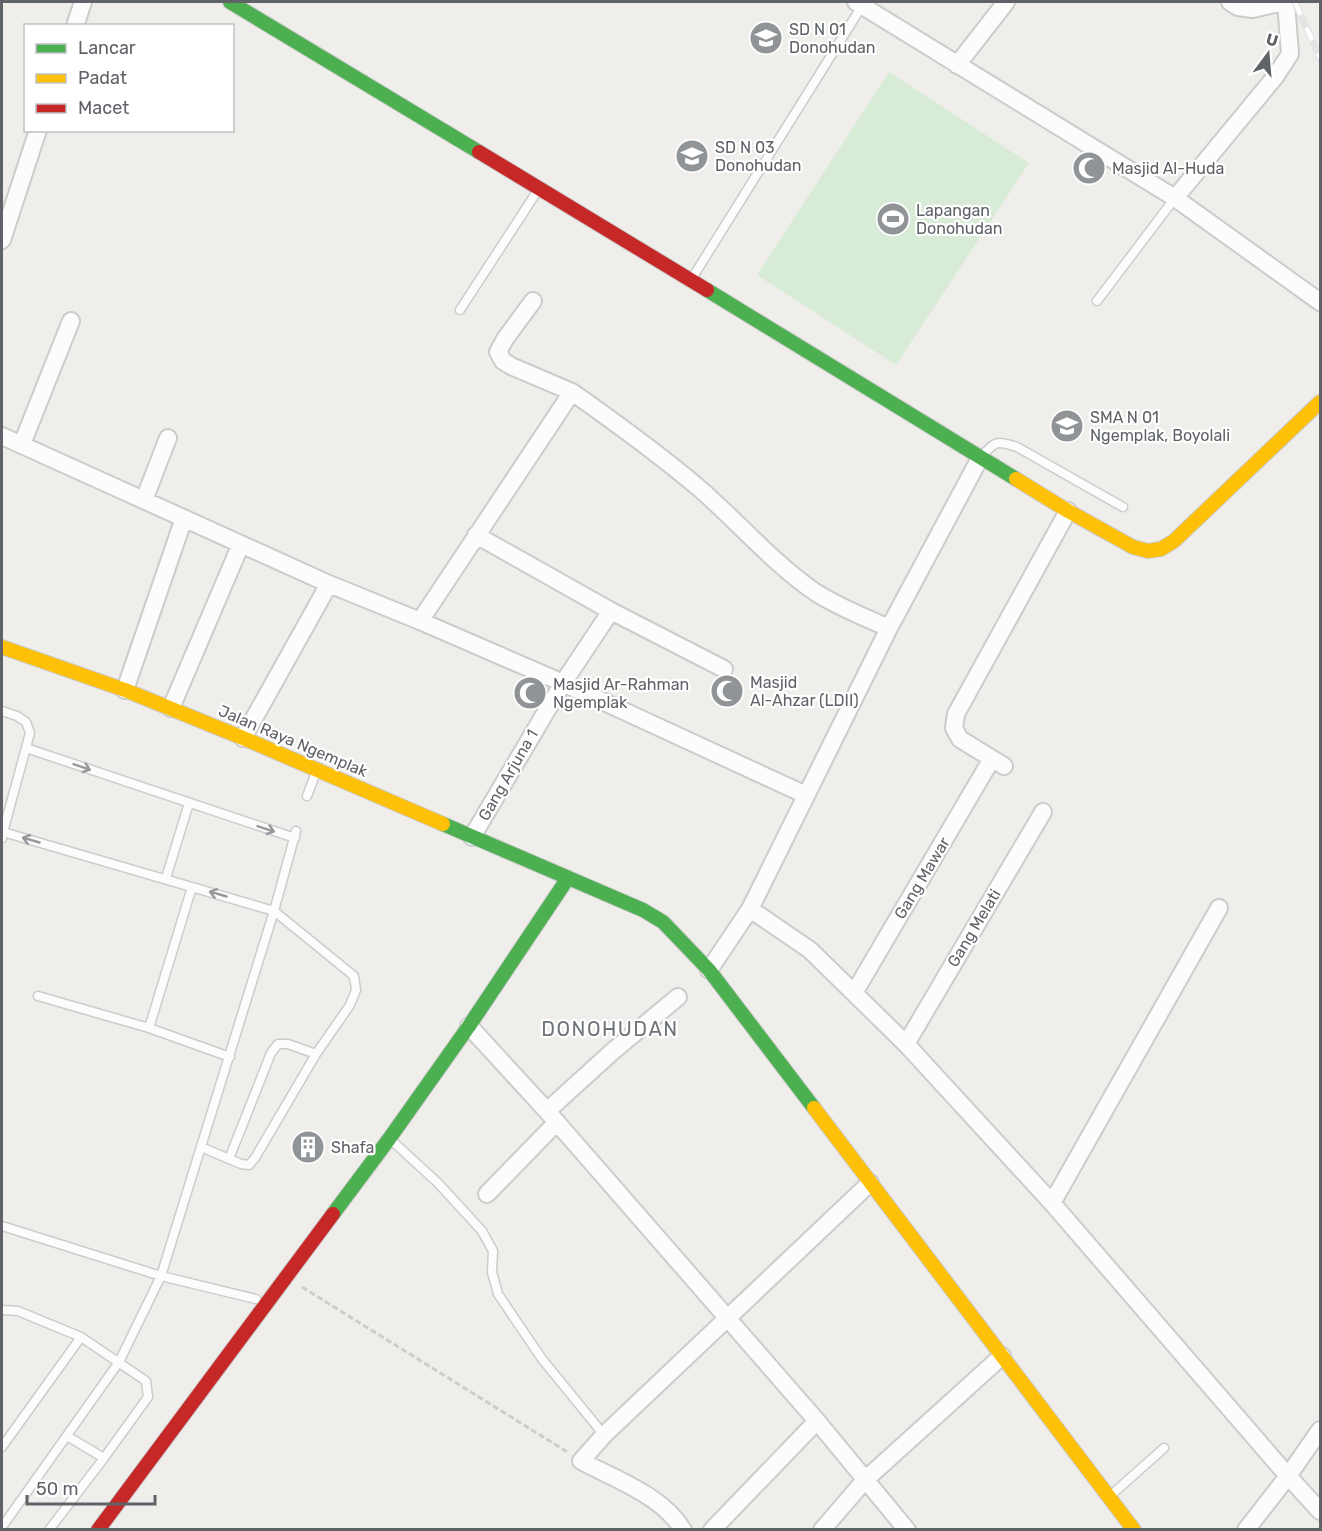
<svg xmlns="http://www.w3.org/2000/svg" width="1322" height="1531" font-family="Rubik,sans-serif">
	<style>
		.green { fill: #d8ebd6 }
		.lines { fill: none; stroke-linecap: round; stroke-linejoin: round }
		.lane-casing { stroke: #cbcccc; stroke-width: 11 }
		.street-casing { stroke: #cbcccc; stroke-width: 20 }
		.fast-casing { stroke: #cacacb; stroke-width: 16 }
		.slow-casing { stroke: #cacacb; stroke-width: 16 }
		.jam-casing { stroke: #cacacb; stroke-width: 16 }
		.path { stroke: #cacfcc; stroke-width: 3; stroke-dasharray: 6 3; stroke-linecap: butt }
		.lane { stroke: #fdfcfc; stroke-width: 8 }
		.street { stroke: #fdfcfc; stroke-width: 16 }
		.fast { stroke: #4caf50; stroke-width: 14 }
		.slow { stroke: #ffc107; stroke-width: 14 }
		.jam { stroke: #c62828; stroke-width: 14 }
		.rail-casing { stroke: #e4e4e4; stroke-width: 7 }
		.rail { stroke: #fff; stroke-width: 4.5; stroke-dasharray: 14; stroke-linecap: butt }
		.oneway { stroke: #96999c }
		.labels { text-anchor: middle; dominant-baseline: central; stroke-width: 4.5; stroke-linejoin: round; paint-order: stroke }
		.poi-label { font-size: 16px; fill: #5f6368; stroke: #fff; text-anchor: start }
		.street-label { font-size: 16px; fill: #5f6368; stroke: #fff }
		.quarter-label { font-size: 20px; letter-spacing: 1.5px; fill: #70757a; stroke: #fff }
	</style>
	<rect width="100%" height="100%" fill="#efeeea"/>
	<path class="green" d="M889 72 1029 163 896 365 757 275Z"/>
	<g class="lines">
		<defs>
			<path id="lane" d="M691 280 862 6
				M1097 301 1175 198
				M460 310 538 190
				M982 456C996 440 997 441 1017 447L1123 507
				M2 711 17 716 26 722 30 733 3 832 2 831
				M26 748 295 838
				M307 796 317 770
				M2 838 3 832 274 911 354 976 356 990 350 1005 316 1054 255 1158 249 1165 241 1164 201 1147
				M166 878 189 803
				M38 996 149 1028 230 1057
				M149 1028 192 887
				M390 1139 438 1183 482 1231 493 1251 492 1272 498 1294 542 1359 604 1435
				M229 1159 271 1053 278 1044H288L316 1054
				M2 1226 161 1276 119 1362 2 1527
				M256 1299 161 1276 274 911 296 831
				M2 1310 18 1311 81 1337 146 1381 148 1397 104 1458 49 1530
				M67 1436 104 1458
				M2 1447 81 1337
				M1109 1497 1164 1448"/>
			<path id="street" d="M856 2 1175 198 1320 302
				M1230 2 1238 7 1253 9 1283 2
				M75 26 83 2
				M957 65 1006 2
				M1175 198 1275 77 1290 54 1286 2
				M2 240 38 130
				M533 301 505 339 498 352 503 361 511 366 572 392
				M2 436 329 584 420 621 563 683 806 795
				M22 444 71 321
				M144 500 168 438
				M476 535 611 611 724 669
				M420 621 572 392C616 423 659 454 700 489 738 522 773 563 815 592 838 607 864 617 889 628
				M125 690 184 518
				M171 708 241 544
				M243 738 329 584
				M1004 766 960 739 954 728 956 714 1068 511
				M472 837 563 683 611 611
				M750 909 810 950 906 1044 1052 1203 1288 1476 1320 1511
				M709 970 750 909 889 628 980 458
				M854 993 990 762
				M469 1026 547 1111 817 1421 907 1530
				M906 1044 1043 812
				M547 1111 613 1051 678 997
				M487 1194 557 1122
				M1052 1203 1219 908
				M683 1530C663 1496 615 1479 581 1461L604 1435 870 1183
				M712 1530 817 1421
				M822 1530 865 1480 1002 1356
				M1246 1530 1288 1476 1320 1430"/>
			<path id="fast" d="M230 2 479 152
				M707 290 1016 479
				M443 824 643 910 663 922 709 970 814 1108
				M333 1214 389 1139 469 1026 568 878"/>
			<path id="slow" d="M1016 479 1068 511 1133 547 1148 551 1161 549 1174 541 1320 402
				M2 647 125 690 243 738 443 824
				M814 1108 1134 1530"/>
			<path id="jam" d="M479 152 707 290
				M98 1530 333 1214"/>
		</defs>
		<use href="#lane" class="lane-casing"/>
		<use href="#street" class="street-casing"/>
		<use href="#fast" class="fast-casing"/>
		<use href="#slow" class="slow-casing"/>
		<use href="#jam" class="jam-casing"/>
		<path class="path" d="M302 1287 569 1453"/>
		<use href="#lane" class="lane"/>
		<use href="#street" class="street"/>
		<use href="#fast" class="fast"/>
		<use href="#slow" class="slow"/>
		<use href="#jam" class="jam"/>
		<defs>
			<path id="rail" d="M1295 2 1320 58"/>
		</defs>
		<use href="#rail" class="rail-casing"/>
		<use href="#rail" class="rail"/>
	</g>
	<defs><path id="oneway-shaft" d="M-6 0H5M1.5-3L5.5 0L1.5 3" fill="none" stroke-width="1.6" stroke-linecap="round" stroke-linejoin="round" transform="scale(1.5)"/></defs>
	<g class="oneway">
		<use href="#oneway-shaft" transform="translate(82 767) rotate(19)"/>
		<use href="#oneway-shaft" transform="translate(266 829) rotate(18)"/>
		<use href="#oneway-shaft" transform="translate(31 840) rotate(-164)"/>
		<use href="#oneway-shaft" transform="translate(218 894) rotate(-164)"/>
	</g>
	<defs>
		<symbol id="school-disc" viewBox="-11 -11 22 22"><circle r="9.5" fill="#919496" stroke="#fff"/><path d="M0-5L7-2L0 1L-7-2ZM-4 1L0 2.5L4 1V4Q0 6-4 4Z" fill="#fff"/></symbol>
		<symbol id="mosque-disc" viewBox="-11 -11 22 22"><circle r="9.5" fill="#919496" stroke="#fff"/><path d="M3.5-4.9A6 6 0 1 0 3.5 4.9A5 5 0 1 1 3.5-4.9Z" fill="#fff"/></symbol>
		<symbol id="stadium-disc" viewBox="-11 -11 22 22"><circle r="9.5" fill="#919496" stroke="#fff"/><path d="M0-5a6.5 5 0 1 0 0 10a6.5 5 0 1 0 0-10ZM-3.5-1.8h7v3.6h-7Z" fill="#fff"/></symbol>
		<symbol id="building-disc" viewBox="-11 -11 22 22"><circle r="9.5" fill="#919496" stroke="#fff"/><path d="M-4-6H4V6H1V3H-1V6H-4ZM-2.5-4.3h1.7v1.8h-1.7ZM.8-4.3h1.7v1.8H.8ZM-2.5-1h1.7V.8h-1.7ZM.8-1h1.7V.8H.8Z" fill="#fff"/></symbol>
	</defs>
	<g fill-rule="evenodd">
		<use href="#school-disc" x="747" y="19" width="38" height="38"/>
		<use href="#school-disc" x="673" y="137" width="38" height="38"/>
		<use href="#mosque-disc" x="1070" y="149" width="38" height="38"/>
		<use href="#stadium-disc" x="874" y="200" width="38" height="38"/>
		<use href="#school-disc" x="1048" y="407" width="38" height="38"/>
		<use href="#mosque-disc" x="708" y="672" width="38" height="38"/>
		<use href="#mosque-disc" x="511" y="674" width="38" height="38"/>
		<use href="#building-disc" x="289" y="1128" width="38" height="38"/>
	</g>
	<g class="labels">
		<g class="poi-label">
			<text x="789" y="29">SD N 01<tspan x="789" dy="18">Donohudan</tspan></text>
			<text x="715" y="147">SD N 03<tspan x="715" dy="18">Donohudan</tspan></text>
			<text x="1112" y="168">Masjid Al-Huda</text>
			<text x="916" y="210">Lapangan<tspan x="916" dy="18">Donohudan</tspan></text>
			<text x="1090" y="417">SMA N 01<tspan x="1090" dy="18">Ngemplak, Boyolali</tspan></text>
			<text x="750" y="682">Masjid<tspan x="750" dy="18">Al-Ahzar (LDII)</tspan></text>
			<text x="553" y="684">Masjid Ar-Rahman<tspan x="553" dy="18">Ngemplak</tspan></text>
			<text x="331" y="1147">Shafa</text>
		</g>
		<g class="street-label">
			<text transform="translate(293 741) rotate(23)">Jalan Raya Ngemplak</text>
			<text transform="translate(508 775) rotate(-60)">Gang Arjuna 1</text>
			<text transform="translate(922 878) rotate(-59)">Gang Mawar</text>
			<text transform="translate(974 928) rotate(-59)">Gang Melati</text>
		</g>
		<g class="quarter-label">
			<text x="610" y="1029">DONOHUDAN</text>
		</g>
	</g>
	<rect width="1322" height="1531" fill="none" stroke="#5f6368" stroke-width="6"/>
	<rect x="24" y="24" width="210" height="108" fill="#ffffff" stroke="#bfc1c3" stroke-width="1.5"/>
	<rect x="36" y="44" width="30" height="9" fill="#4caf50" stroke="#bfc1c3" stroke-width="1.5"/>
	<text x="78" y="54" font-size="18" fill="#5f6368">Lancar</text>
	<rect x="36" y="74" width="30" height="9" fill="#ffc107" stroke="#bfc1c3" stroke-width="1.5"/>
	<text x="78" y="84" font-size="18" fill="#5f6368">Padat</text>
	<rect x="36" y="104" width="30" height="9" fill="#c62828" stroke="#bfc1c3" stroke-width="1.5"/>
	<text x="78" y="114" font-size="18" fill="#5f6368">Macet</text>
	<g transform="translate(1268 54) rotate(16)" stroke="#ffffff" stroke-width="4.5" paint-order="stroke">
	<path d="M0-4.5L10 22L0 15L-10 22Z" fill="#5f6368"/>
	<text y="-9" font-size="16" font-weight="bold" text-anchor="middle" fill="#5f6368">U</text>
	</g>
	<path d="M27 1495v9h128v-9" fill="none" stroke="#5f6368" stroke-width="3"/>
	<text x="36" y="1495" font-size="18" fill="#5f6368" stroke="#ffffff" stroke-width="4.5" paint-order="stroke">50 m</text>
</svg>
